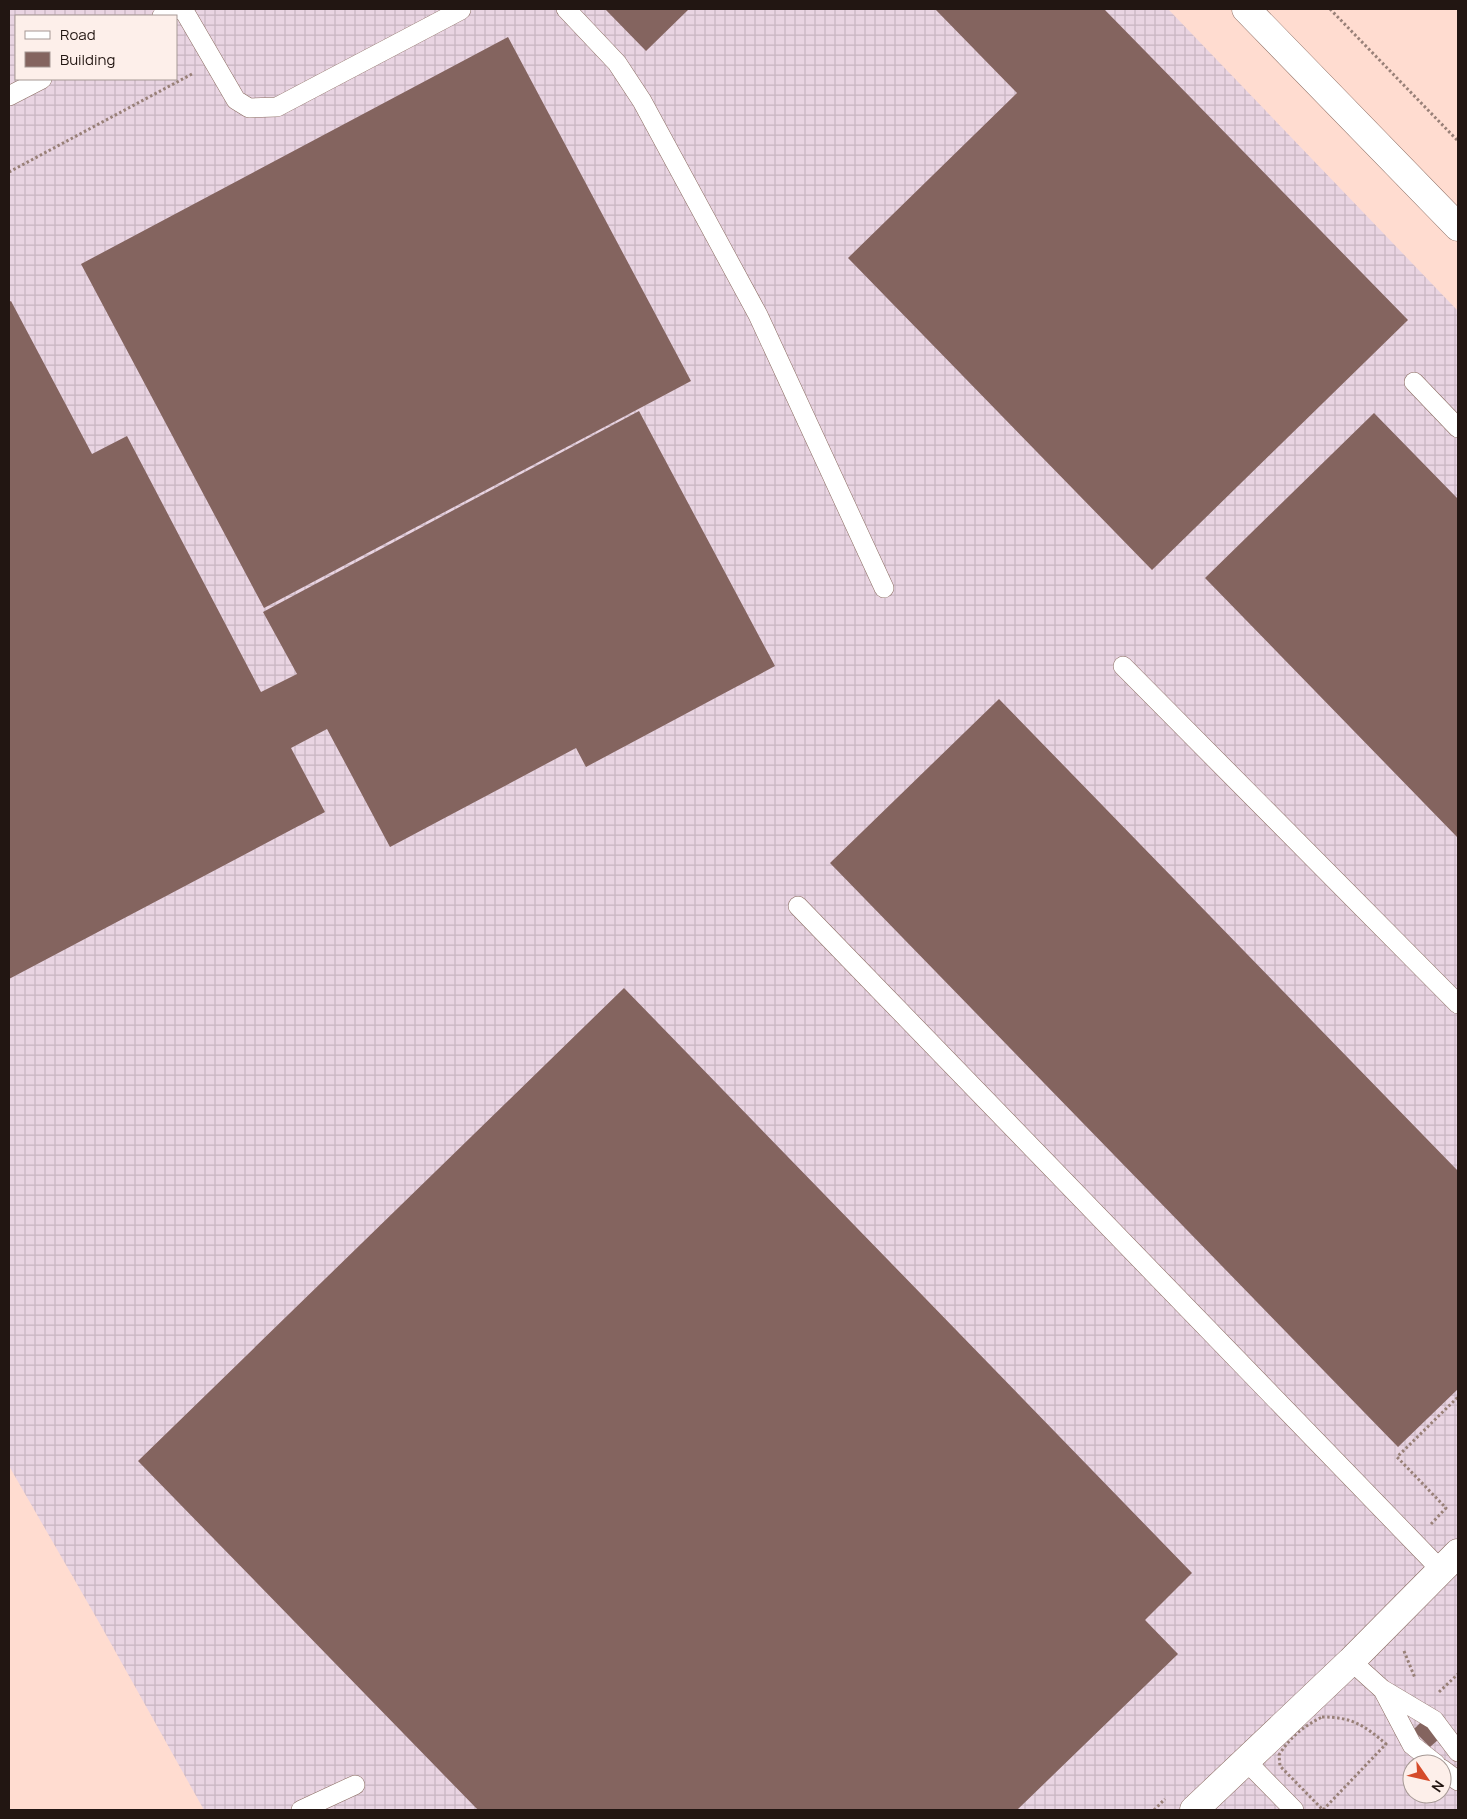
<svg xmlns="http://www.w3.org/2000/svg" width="1467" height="1819" font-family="Manrope,sans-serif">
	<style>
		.industrial { fill: url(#industrial-grid); fill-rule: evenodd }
		.building { fill: #84645f }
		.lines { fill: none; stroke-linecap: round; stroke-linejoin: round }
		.service-casing { stroke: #8b6c61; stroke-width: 20 }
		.minor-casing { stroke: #8b6c61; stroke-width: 29 }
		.path { stroke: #998078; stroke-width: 3; stroke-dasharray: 2.5 2.5; stroke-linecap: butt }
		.service { stroke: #fff; stroke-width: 19 }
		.minor { stroke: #fff; stroke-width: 28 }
	</style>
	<defs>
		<pattern id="industrial-grid" width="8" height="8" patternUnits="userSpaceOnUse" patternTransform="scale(1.25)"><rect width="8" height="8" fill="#e9d4e2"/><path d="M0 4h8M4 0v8" fill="none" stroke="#c8b5c1"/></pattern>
	</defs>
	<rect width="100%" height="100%" fill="#ffdcd0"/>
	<path class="industrial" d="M9 9H1168L1458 311V1810H204L100 1624 9 1466ZM16 16H176V79H16ZM1412 1764H1442V1794H1412Z"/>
	<path class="building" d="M605 9H689L646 51Z
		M935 9H1104L1408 320 1152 570 848 258 1017 93Z
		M508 37 691 381 264 608 81 264Z
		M11 301 92 454 127 436 261 692 297 674 263 612 639 411 775 666 586 767 576 748 390 847 327 729 291 748 325 812 9 979V302Z
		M1374 413 1458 499V838L1205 578Z
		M999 699 1458 1171V1389L1398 1447 830 863Z
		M624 988 1192 1573 1145 1620 1178 1654 1017 1810H478L138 1461Z
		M1422 1721 1439 1739 1430 1747 1413 1730Z"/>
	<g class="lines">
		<defs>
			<path id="service" d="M183 9 236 100 249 108 277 107 461 10
				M566 9 617 63 642 101 758 315 884 588
				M162 16 177 9
				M9 96 42 79
				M1414 382 1458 428
				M1123 666 1458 1004
				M798 906 1441 1570
				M1351 1661 1382 1689 1434 1720 1458 1752
				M1383 1690 1412 1745 1436 1764
				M1246 1761 1294 1810
				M1442 1769 1458 1781
				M301 1810 355 1785"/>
			<path id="minor" d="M1246 9 1458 227
				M1194 1810 1351 1661 1458 1553"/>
		</defs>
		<use href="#service" class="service-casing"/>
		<use href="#minor" class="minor-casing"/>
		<path class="path" d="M1330 9 1458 141
			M9 172 192 74
			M1431 1524 1446 1508 1397 1457 1458 1397
			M1404 1651 1415 1678
			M1439 1692 1458 1674
			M1322 1717C1352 1717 1364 1725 1386 1744L1323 1810 1280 1766 1279 1755C1290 1737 1304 1726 1322 1717Z
			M1154 1810 1165 1799"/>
		<use href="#service" class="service"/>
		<use href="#minor" class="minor"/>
	</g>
	<rect width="1467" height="1819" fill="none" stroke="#221612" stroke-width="20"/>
	<rect x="15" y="15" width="162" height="65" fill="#fdefea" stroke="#a59894"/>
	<rect x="25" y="31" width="25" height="8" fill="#ffffff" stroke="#a59894"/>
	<text x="60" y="40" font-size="15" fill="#221612">Road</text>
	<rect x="25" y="52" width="25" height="15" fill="#84645f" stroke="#a59894"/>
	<text x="60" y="65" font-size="15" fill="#221612">Building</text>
	<g transform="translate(1427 1779) rotate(124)"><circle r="24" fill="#fdefea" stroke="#a59894"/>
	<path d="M0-4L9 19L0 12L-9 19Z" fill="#d54b2a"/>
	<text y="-8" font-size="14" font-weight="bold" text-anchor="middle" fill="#221612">N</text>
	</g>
</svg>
